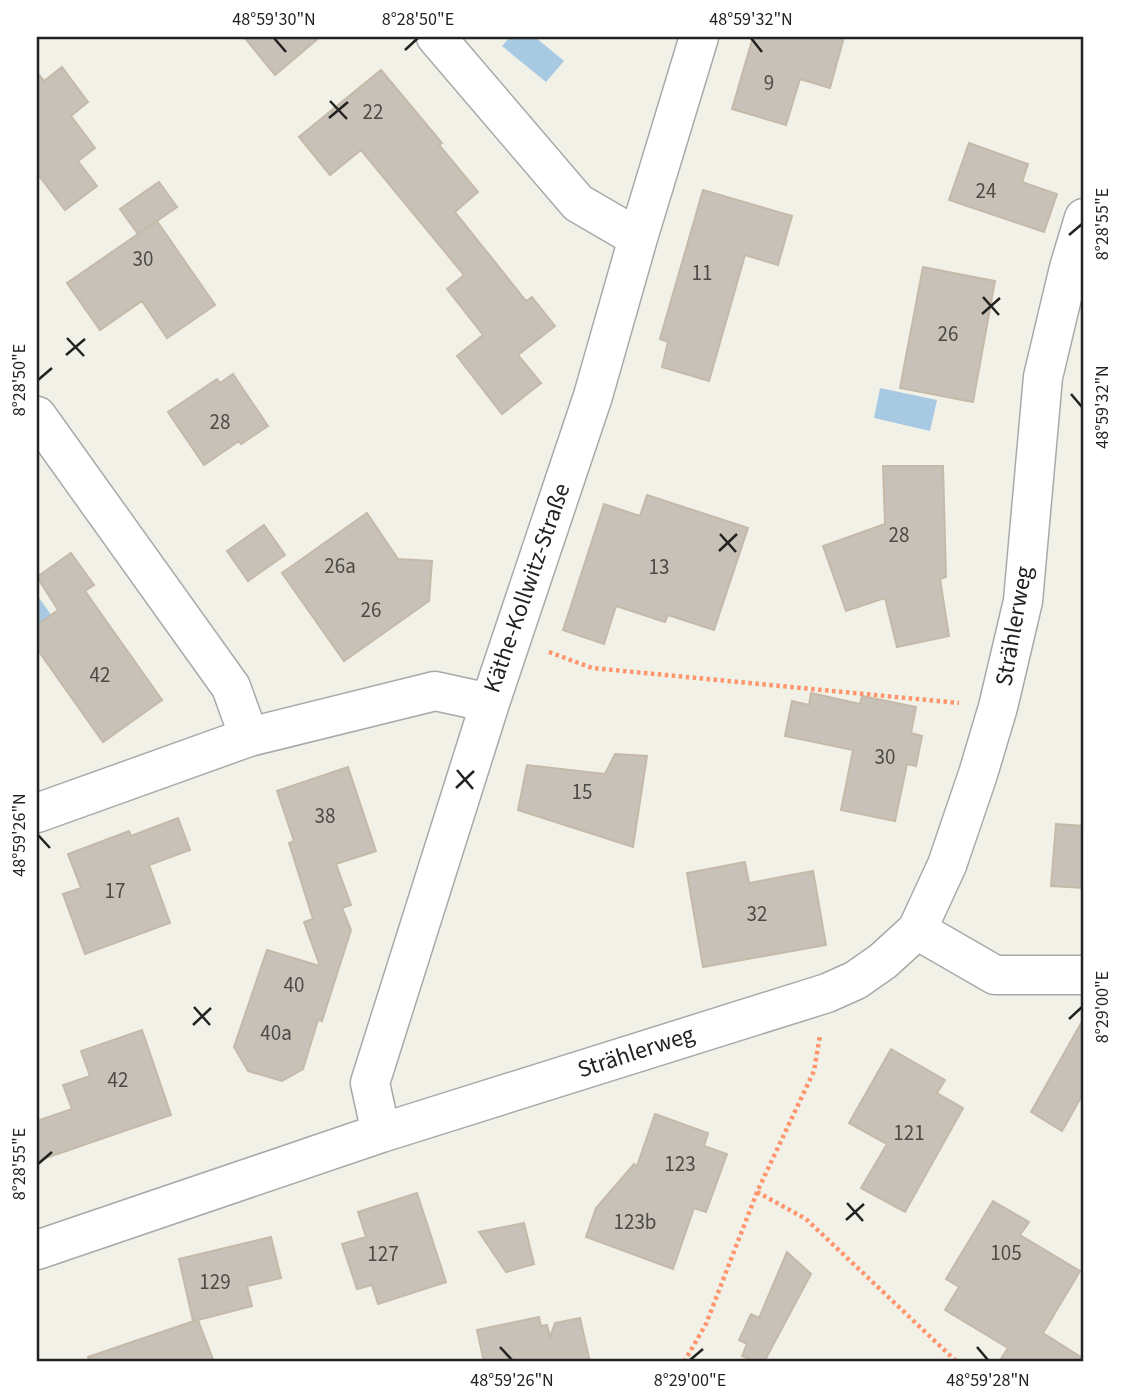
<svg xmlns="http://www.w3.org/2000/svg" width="1121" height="1399" font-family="'Source Sans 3',sans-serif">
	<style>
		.water { fill: #a7cae2 }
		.building { fill: #c8c1b7; stroke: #c5baa9; stroke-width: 2 }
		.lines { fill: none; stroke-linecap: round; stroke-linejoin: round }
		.minor-casing { stroke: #a9a9a9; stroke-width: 41 }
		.path { stroke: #ff956d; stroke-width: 4.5; stroke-dasharray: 3.5 3.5; stroke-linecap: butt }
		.minor { stroke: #fff; stroke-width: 38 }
		.ticks { fill: none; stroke: #222; stroke-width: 2.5 }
		.labels { text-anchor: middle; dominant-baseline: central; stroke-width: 6; stroke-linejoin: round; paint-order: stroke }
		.number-label { font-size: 21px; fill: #4c4a47 }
		.street-label { font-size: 24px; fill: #222; stroke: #fff }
		.neatline { fill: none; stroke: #222; stroke-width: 2.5 }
		.ticks-label { font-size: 18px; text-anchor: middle; fill: #222 }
	</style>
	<rect width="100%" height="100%" fill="#f2f1e8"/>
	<path class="water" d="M510 37H535L564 61 546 82 502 46Z
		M880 388 937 400 930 431 874 418Z
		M37 595 52 616 37 627Z"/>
	<path class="building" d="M244 37H320L275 75Z
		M753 37H844L830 88 800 79 786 125 732 109Z
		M62 67 88 102 71 116 95 148 78 161 97 186 65 210 37 173V72L44 81Z
		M381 70 442 143 439 145 478 192 455 212 526 301 532 297 555 326 518 355 541 383 502 414 457 356 483 335 447 289 464 275 361 150 330 175 299 137Z
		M969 143 1028 164 1022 182 1057 194 1044 232 949 200Z
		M159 182 177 207 138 234 120 209Z
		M703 190 792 216 778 265 745 255 709 381 662 367 668 342 660 339Z
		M157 221 215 305 167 338 142 301 100 330 67 283Z
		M923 267 995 281 973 402 900 388Z
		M233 374 268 426 241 444 239 441 204 465 168 412 217 379 220 383Z
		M883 466H943L946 577 940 579 949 636 897 647 885 598 846 611 823 546 885 524Z
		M647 495 748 528 714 630 668 615 665 622 616 606 604 644 563 630 604 504 640 516Z
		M367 513 398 559 432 561 429 601 344 661 282 573Z
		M264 525 285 555 248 581 227 551Z
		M71 553 94 585 85 591 162 700 103 742 37 649V625L58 610 37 577Z
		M811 693 860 704 862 696 916 707 911 733 922 736 916 766 907 764 895 821 841 810 853 750 785 736 792 701 809 705Z
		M615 754 647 756 633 847 518 810 527 765 605 774Z
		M348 767 376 851 336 864 351 905 342 908 351 930 322 1021 318 1020 303 1069 282 1081 248 1071 234 1047 267 950 320 966 304 922 313 919 289 843 294 841 277 791Z
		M178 818 190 850 149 865 170 923 85 954 63 894 81 888 68 854 129 831 131 836Z
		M1056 824 1084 826V888L1051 886Z
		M745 862 749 883 813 871 826 945 703 967 687 873Z
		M1084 1018V1092L1062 1131 1031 1112Z
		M142 1030 171 1115 37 1161V1121L72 1109 63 1085 90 1076 81 1051Z
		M891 1049 945 1080 937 1093 963 1108 905 1212 861 1188 887 1144 849 1123Z
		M655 1114 708 1133 704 1146 727 1154 706 1212 694 1208 673 1269 586 1237 596 1208 634 1164 637 1166Z
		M417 1193 446 1282 378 1304 372 1285 357 1289 342 1244 366 1237 358 1212Z
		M993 1201 1029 1222 1020 1235 1080 1271 1043 1333 1084 1359V1362H999L1008 1348 945 1310 959 1287 946 1279Z
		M524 1223 534 1264 506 1272 479 1232Z
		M271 1237 281 1278 247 1286 252 1306 198 1320 214 1362H89L88 1357 197 1320 193 1321 179 1259Z
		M787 1252 811 1274 764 1362H756L742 1356 747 1344 739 1340 751 1314 759 1318Z
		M539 1317 541 1326 547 1325 550 1337 555 1323 580 1318 590 1362H484L477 1330Z"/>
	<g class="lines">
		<defs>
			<path id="minor" d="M436 37 578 203 638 238
				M37 416 231 687 249 737
				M37 813 249 737 435 691 490 703 593 396 638 238 699 37
				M917 930 995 975H1084
				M381 1133 827 993 856 980 883 961 917 930 947 865 978 774 998 707 1023 601 1043 377 1069 268 1084 218
				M37 1250 381 1133 370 1083 490 703"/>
		</defs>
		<use href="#minor" class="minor-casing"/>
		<path class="path" d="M549 652 592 668 959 703
			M757 1192 806 1219 957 1362
			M684 1362 706 1324 757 1192 814 1071 820 1035"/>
		<use href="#minor" class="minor"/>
	</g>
	<path class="ticks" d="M274 38 286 52M751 38 762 52M405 50 418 38M330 101 347 119M329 118 348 102M1069 235 1082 224M983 297 999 315M982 314 1000 298M67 338 84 356M66 355 85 339M38 380 52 368M1071 394 1082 407M720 534 736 552M719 551 737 534M457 770 473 789M456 788 474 771M38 835 50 848M194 1007 210 1025M1069 1019 1082 1007M193 1025 211 1008M38 1164 52 1152M847 1203 863 1221M846 1220 864 1204M500 1347 512 1360M977 1347 988 1360M690 1360 703 1349"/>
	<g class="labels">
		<g class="number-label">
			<text x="769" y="83">9</text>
			<text x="373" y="112">22</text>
			<text x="986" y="191">24</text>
			<text x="143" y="259">30</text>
			<text x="702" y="273">11</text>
			<text x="948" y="334">26</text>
			<text x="220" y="422">28</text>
			<text x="899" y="535">28</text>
			<text x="340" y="566">26a</text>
			<text x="659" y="567">13</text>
			<text x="371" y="610">26</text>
			<text x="100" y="675">42</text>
			<text x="885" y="757">30</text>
			<text x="582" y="792">15</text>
			<text x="325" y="816">38</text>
			<text x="115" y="891">17</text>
			<text x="757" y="914">32</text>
			<text x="294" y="985">40</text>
			<text x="276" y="1033">40a</text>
			<text x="118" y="1080">42</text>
			<text x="909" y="1133">121</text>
			<text x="680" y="1164">123</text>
			<text x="635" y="1222">123b</text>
			<text x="1006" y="1253">105</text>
			<text x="383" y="1254">127</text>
			<text x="215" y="1282">129</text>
		</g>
		<g class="street-label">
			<text transform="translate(527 588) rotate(-71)">Käthe-Kollwitz-Straße</text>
			<text transform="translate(1014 626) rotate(-80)">Strählerweg</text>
			<text transform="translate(636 1052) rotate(-18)">Strählerweg</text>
		</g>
	</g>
	<rect width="1121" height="1399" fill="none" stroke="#ffffff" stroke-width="77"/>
	<rect x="38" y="38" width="1044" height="1322" class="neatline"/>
	<g class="ticks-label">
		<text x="274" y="25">48°59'30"N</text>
		<text x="418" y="25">8°28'50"E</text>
		<text x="751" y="25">48°59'32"N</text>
		<text transform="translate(1102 224) rotate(-90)" y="6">8°28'55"E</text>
		<text transform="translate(19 380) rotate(-90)" y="6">8°28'50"E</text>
		<text transform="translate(1102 407) rotate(-90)" y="6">48°59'32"N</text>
		<text transform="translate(19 835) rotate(-90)" y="6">48°59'26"N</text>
		<text transform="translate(1102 1007) rotate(-90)" y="6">8°29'00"E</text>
		<text transform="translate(19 1164) rotate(-90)" y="6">8°28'55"E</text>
		<text x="512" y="1386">48°59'26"N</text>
		<text x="690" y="1386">8°29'00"E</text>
		<text x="988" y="1386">48°59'28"N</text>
	</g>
</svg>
